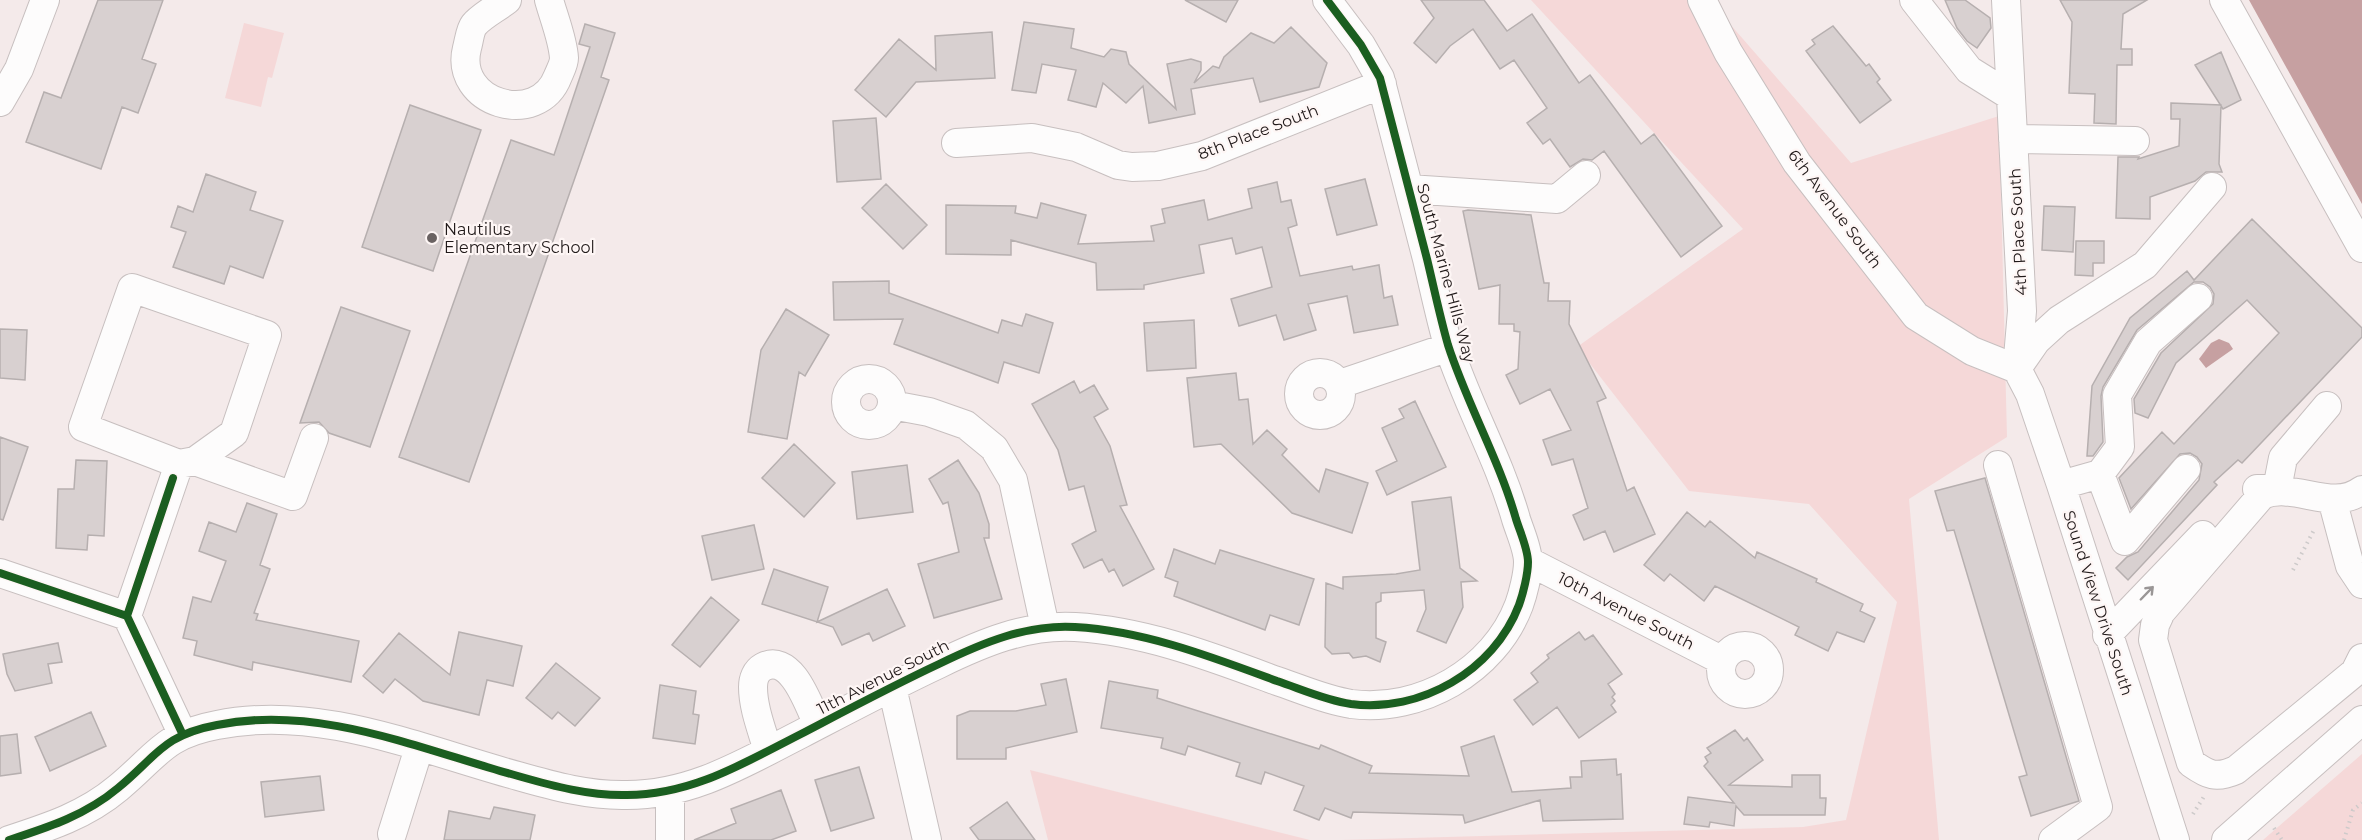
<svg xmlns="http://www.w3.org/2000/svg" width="2362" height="840" font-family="Montserrat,sans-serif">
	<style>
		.green { fill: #f5d8d8 }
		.water { fill: #c6a0a1 }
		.building { fill: #d8d0d0; stroke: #b6afaf; stroke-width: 1.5 }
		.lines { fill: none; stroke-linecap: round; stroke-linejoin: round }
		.minor-casing { stroke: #c7bfbf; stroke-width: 30 }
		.path { stroke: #cdcaca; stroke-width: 4; stroke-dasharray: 1.5 4.5; stroke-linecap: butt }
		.minor { stroke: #fdfcfc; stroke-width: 28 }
		.cycleway-casing { stroke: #fef6f5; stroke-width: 11 }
		.cycleway { stroke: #1b5e20; stroke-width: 8 }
		.oneway { stroke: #9a9696 }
		.poi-dot { fill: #6a6262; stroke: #fef6f5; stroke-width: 2 }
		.labels { text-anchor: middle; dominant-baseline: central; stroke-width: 4.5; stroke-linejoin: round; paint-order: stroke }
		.street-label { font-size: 16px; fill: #201919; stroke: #fef6f5 }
		.poi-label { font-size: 16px; fill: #201919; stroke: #fef6f5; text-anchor: start }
	</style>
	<rect width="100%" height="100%" fill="#f4eaea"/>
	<path class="green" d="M1531 0H1709L1851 163 1999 116 2007 437 1909 499 1939 840H1341L1803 827 1846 820 1897 602 1809 504 1689 491 1577 347 1743 229Z
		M244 23 284 33 272 78 268 77 261 107 225 98Z
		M2362 754V840H2263Z
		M1030 770 1310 840H1048Z"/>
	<path class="water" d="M2249 0H2362V204Z
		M2219 339 2229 343 2233 349 2206 368 2199 359 2211 343Z"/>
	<path class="building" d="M98 0H163L142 59 156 64 138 113 122 107 101 169 26 142 44 92 61 98Z
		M1185 0H1238L1226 22Z
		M1421 0H1484L1507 31 1532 14 1579 83 1590 75 1641 144 1654 134 1722 226 1681 257 1604 151 1592 160 1583 159 1570 167 1550 139 1543 144 1527 123 1547 108 1514 60 1500 69 1473 29 1450 46 1436 63 1414 43 1434 18Z
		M1945 0H1965L1990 18 1991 28 1977 48 1967 41 1957 28Z
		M2060 0H2147L2123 14 2121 49H2132V65H2117L2116 124 2094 123 2095 94 2069 93 2072 22Z
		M1024 22 1074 29 1071 48 1104 57 1111 49 1126 52 1129 64 1176 109 1167 64 1191 59 1201 62V70L1194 83 1213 66 1219 68 1224 57 1251 33 1274 43 1291 27 1327 63 1319 87 1260 102 1253 78 1191 89 1195 114 1149 123 1143 86 1126 103 1103 83 1096 107 1068 100 1076 70 1042 64 1036 93 1012 90Z
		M585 24 615 33 601 77 609 80 469 482 399 457 511 140 554 155 590 47 579 44Z
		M1833 26 1866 66 1869 64 1880 79 1877 82 1891 100 1860 123 1806 51 1815 44 1812 40Z
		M992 32 995 78 916 82 886 117 855 90 899 39 936 70 935 36Z
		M2221 52 2241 100 2223 109 2195 65Z
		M2171 103 2221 105 2219 164 2222 172H2206L2195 181 2150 197V219L2116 218 2118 157H2139L2138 159 2179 146 2180 119H2171Z
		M410 105 481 130 433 271 362 247Z
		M876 118 881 179 837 182 833 121Z
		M206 174 256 192 250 210 283 221 263 278 230 266 224 284 173 267 186 232 171 227 178 206 193 212Z
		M1365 179 1377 225 1337 235 1325 189Z
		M1277 182 1281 202 1291 200 1297 225 1288 228 1300 276 1352 266 1353 270 1379 265 1384 298 1392 296 1398 325 1354 333 1347 296 1308 304 1316 330 1284 340 1276 315 1239 326 1231 299 1272 287 1262 247 1236 254 1232 238 1199 245 1204 273 1144 285V289L1097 290 1096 263 1011 240V255L946 254V205L1016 206 1015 213 1037 218 1041 203 1086 215 1078 244 1154 241 1151 226 1165 223 1162 209 1204 200 1208 220 1252 208 1248 189Z
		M886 184 927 225 903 249 862 208Z
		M2044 206 2075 207 2073 252 2042 250Z
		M1468 210 1531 215 1544 283H1549L1548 301H1570L1569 324 1606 398 1597 402 1627 491 1634 487 1655 534 1614 552 1605 531 1584 540 1573 515 1588 508 1573 459 1552 465 1543 440 1571 430 1550 389 1520 404 1506 375 1518 369 1520 332 1514 331V324H1499L1500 285 1479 289 1463 211Z
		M2252 219 2362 328V337L2242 463 2238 460 2214 482 2217 485 2128 580 2116 568 2127 557 2138 552 2199 480 2202 464 2197 457 2190 453 2180 454 2131 509 2119 478 2162 432 2174 444 2279 333 2247 300 2176 363 2148 418 2135 413 2134 399 2161 353 2213 304 2214 294 2210 287 2203 282H2194L2137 330 2103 387 2101 396 2103 442 2093 456H2087L2092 386 2130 318 2187 271 2194 280Z
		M2076 241H2104V263H2093V276L2075 275Z
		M889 281V293L998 333 1002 320 1022 326 1026 314 1053 323 1039 373 1004 362 998 383 894 344 903 319 834 320 833 282Z
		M341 307 410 331 370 447 329 433 319 422 300 423Z
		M786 309 829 335 805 376 799 372 787 439 748 432 761 350Z
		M1194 320 1196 368 1147 371 1144 323Z
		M0 329 27 330 25 380 0 378Z
		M1236 373 1239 400 1248 399 1253 444 1267 430 1287 449 1282 455 1319 492 1326 469 1368 483 1352 533 1292 513 1221 444 1194 447 1187 378Z
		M1074 381 1080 393 1094 385 1108 409 1094 417 1110 446 1127 505 1120 506 1154 569 1123 586 1114 569 1109 572 1102 559 1084 568 1072 544 1096 531 1084 486 1069 490 1058 450 1032 404Z
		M1415 401 1446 467 1387 495 1376 471 1397 461 1382 428 1404 418 1399 409Z
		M0 437 28 447 3 520 0 519Z
		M794 444 835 483 804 517 762 478Z
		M76 460 107 461 104 536 88 535 87 550 56 548 58 489H74Z
		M958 460 979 493 989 524V538H984L1002 599 934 618 918 564 959 552 948 502 943 504 929 479Z
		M907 465 913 512 857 519 852 472Z
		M1985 478 2079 801 2031 816 2019 777 2027 775 1954 530 1947 531 1935 491Z
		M1451 497 1460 568 1477 581 1461 582 1463 607 1446 643 1417 631 1426 609 1424 590 1381 593V601L1376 603V638L1386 642 1380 662 1366 656 1353 658 1349 653 1332 654 1325 647 1326 583 1343 589V577L1396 574 1420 570 1412 502Z
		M247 503 277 514 260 565 270 569 254 613 258 614 256 620 359 641 351 682 253 662 252 670 194 655 197 641 183 638 193 597 211 602 226 561 199 551 209 522 236 532Z
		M1687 512 1705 527 1710 521 1755 558 1757 552 1817 579 1816 582 1863 604 1860 611 1875 618 1864 642 1837 632 1828 651 1795 635 1799 627 1715 586 1704 601 1670 574 1664 581 1644 565Z
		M754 525 764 569 712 580 702 536Z
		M1174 549 1215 564 1220 550 1314 579 1299 625 1270 615 1265 630 1174 596 1178 582 1165 577Z
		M774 569 828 587 817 622 887 589 905 626 873 641 869 633 842 645 833 627 762 604Z
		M711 597 739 620 700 667 672 645Z
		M459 632 522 646 513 686 487 680 479 715 423 701 395 679 383 693 363 676 399 633 450 675Z
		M1579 632 1585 640 1593 635 1622 674 1608 684 1615 694 1612 697 1615 701 1611 705 1616 712 1579 738 1557 707 1533 725 1514 700 1538 682 1531 673 1549 658 1547 655Z
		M58 643 62 662 48 664 52 683 15 691 7 674 3 654Z
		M556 663 600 698 575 726 558 712 552 719 526 698Z
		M1066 679 1077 732 1006 748V759H957V716L970 711H1016L1046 705 1041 684Z
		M1109 681 1158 690 1157 698 1319 749 1321 745 1372 766 1369 773 1469 776 1461 747 1494 736 1512 792 1571 788 1570 777H1582L1581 761 1616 759 1617 775 1621 774 1623 819 1543 821 1540 800 1465 823 1463 815 1353 812 1351 818 1325 808 1319 820 1294 810 1304 786 1265 772 1261 784 1236 776 1240 763 1188 746 1185 755 1161 748 1163 738 1101 728Z
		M660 685 696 691 693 714 699 715 695 744 653 738Z
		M91 712 106 746 50 771 35 737Z
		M1735 730 1744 741 1747 738 1763 760 1729 785 1792 787V775H1820V798H1826L1825 815H1744L1736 806 1734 826 1710 822 1709 827 1684 824 1688 797 1734 803 1704 766 1708 762 1705 757 1711 753 1707 748Z
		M17 734 21 773 0 776V736Z
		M859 767 874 818 831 831 815 780Z
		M320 776 324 810 265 817 261 782Z
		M781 790 796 831 771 840H694L736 823 731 809Z
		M1007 802 1035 840H979L970 828Z
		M494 807 535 815 530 840H444L449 811 490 819Z"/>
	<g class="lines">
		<defs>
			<path id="minor" d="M507 0C497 8 481 16 474 25 470 30 469 41 467 48 453 103 538 129 558 76 560 71 564 64 564 58 563 40 554 18 549 0
				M1702 0 1728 52 1797 163 1916 316 1972 351 2017 369
				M1914 0 1969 70 2009 95
				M2006 0 2022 311 2017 369 2030 394 2061 485 2175 840
				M2224 0 2362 248
				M0 102 19 69 45 0
				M2013 139 2135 141
				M956 143 1032 138 1076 147 1118 165 1132 167 1158 166 1202 156 1382 84
				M1409 189 1557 199 1586 175
				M132 288 267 335 234 433 195 461 179 464 83 427Z
				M2018 367 2036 341 2059 320 2145 265 2212 187
				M1299 394a21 21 0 1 1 42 0a21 21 0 1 1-42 0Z
				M846 402a23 23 0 1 1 46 0a23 23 0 1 1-46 0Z
				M1340 384 1449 347
				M892 405 929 412 966 425 994 448 1013 480 1045 627
				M195 461 293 496 314 438
				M1998 465 2098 807 2053 840
				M2100 474 2120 447 2117 395 2148 342 2198 298
				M2061 485 2100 474 2125 541 2186 469
				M2257 489H2277L2283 458 2327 406
				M2362 490C2332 513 2294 481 2262 495L2161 612 2155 625 2153 640 2191 763C2208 775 2216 779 2236 770L2355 672 2362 658
				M2332 499 2350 566 2362 584
				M1528 561 1723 661
				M0 573 127 616 182 733
				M127 616 179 464
				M2107 635 2203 535
				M1721 670a24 24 0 1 1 48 0a24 24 0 1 1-48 0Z
				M892 687 927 840
				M768 751C762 730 753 708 753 687 753 679 756 671 763 667 792 652 809 706 818 725
				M392 834 419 748
				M9 840C49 827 86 815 118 788 157 756 163 735 217 725 319 704 422 750 518 776 553 786 590 796 627 795 692 795 744 763 801 734 847 710 892 686 939 664 982 643 1027 624 1075 627 1145 631 1212 657 1277 681 1301 689 1325 700 1351 704 1420 713 1494 671 1519 605 1523 594 1528 574 1528 562 1528 549 1520 532 1516 519 1499 459 1467 404 1448 345 1440 317 1434 288 1427 259 1411 199 1396 138 1380 78L1361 45 1327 0
				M670 840V792
				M2226 840 2362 720"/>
		</defs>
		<use href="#minor" class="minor-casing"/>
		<path class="path" d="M2293 570 2314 530
			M2193 814 2205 795
			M2274 828 2282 840
			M2344 840 2353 810 2362 803"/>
		<use href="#minor" class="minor"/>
		<defs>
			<path id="cycleway" d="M0 573 127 616 182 733
				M127 616 173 478
				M9 840C49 827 86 815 118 788 157 756 163 735 217 725 319 704 422 750 518 776 553 786 590 796 627 795 692 795 744 763 801 734 847 710 892 686 939 664 982 643 1027 624 1075 627 1145 631 1212 657 1277 681 1301 689 1325 700 1351 704 1420 713 1494 671 1519 605 1523 594 1528 574 1528 562 1528 549 1520 532 1516 519 1499 459 1467 404 1448 345 1440 317 1434 288 1427 259 1411 199 1396 138 1380 78L1361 45 1327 0"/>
		</defs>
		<use href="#cycleway" class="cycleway-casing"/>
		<use href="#cycleway" class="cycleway"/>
	</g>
	<defs><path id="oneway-shaft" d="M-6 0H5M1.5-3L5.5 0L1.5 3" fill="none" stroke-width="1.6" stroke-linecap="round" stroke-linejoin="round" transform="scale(1.5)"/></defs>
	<use class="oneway" href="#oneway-shaft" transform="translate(2147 593) rotate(-46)"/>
	<circle class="poi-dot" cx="432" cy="238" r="6"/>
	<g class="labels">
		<g class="street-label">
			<text transform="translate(1258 132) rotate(-21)">8th Place South</text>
			<text transform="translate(1835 209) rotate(53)">6th Avenue South</text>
			<text transform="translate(2018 232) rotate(-93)">4th Place South</text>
			<text transform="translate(1446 273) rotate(75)">South Marine Hills Way</text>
			<text transform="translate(2098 603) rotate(72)">Sound View Drive South</text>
			<text transform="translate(1626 611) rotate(27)">10th Avenue South</text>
			<text transform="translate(883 677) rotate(-27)">11th Avenue South</text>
		</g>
		<g class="poi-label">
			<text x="444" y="229">Nautilus<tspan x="444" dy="18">Elementary School</tspan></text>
		</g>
	</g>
</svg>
